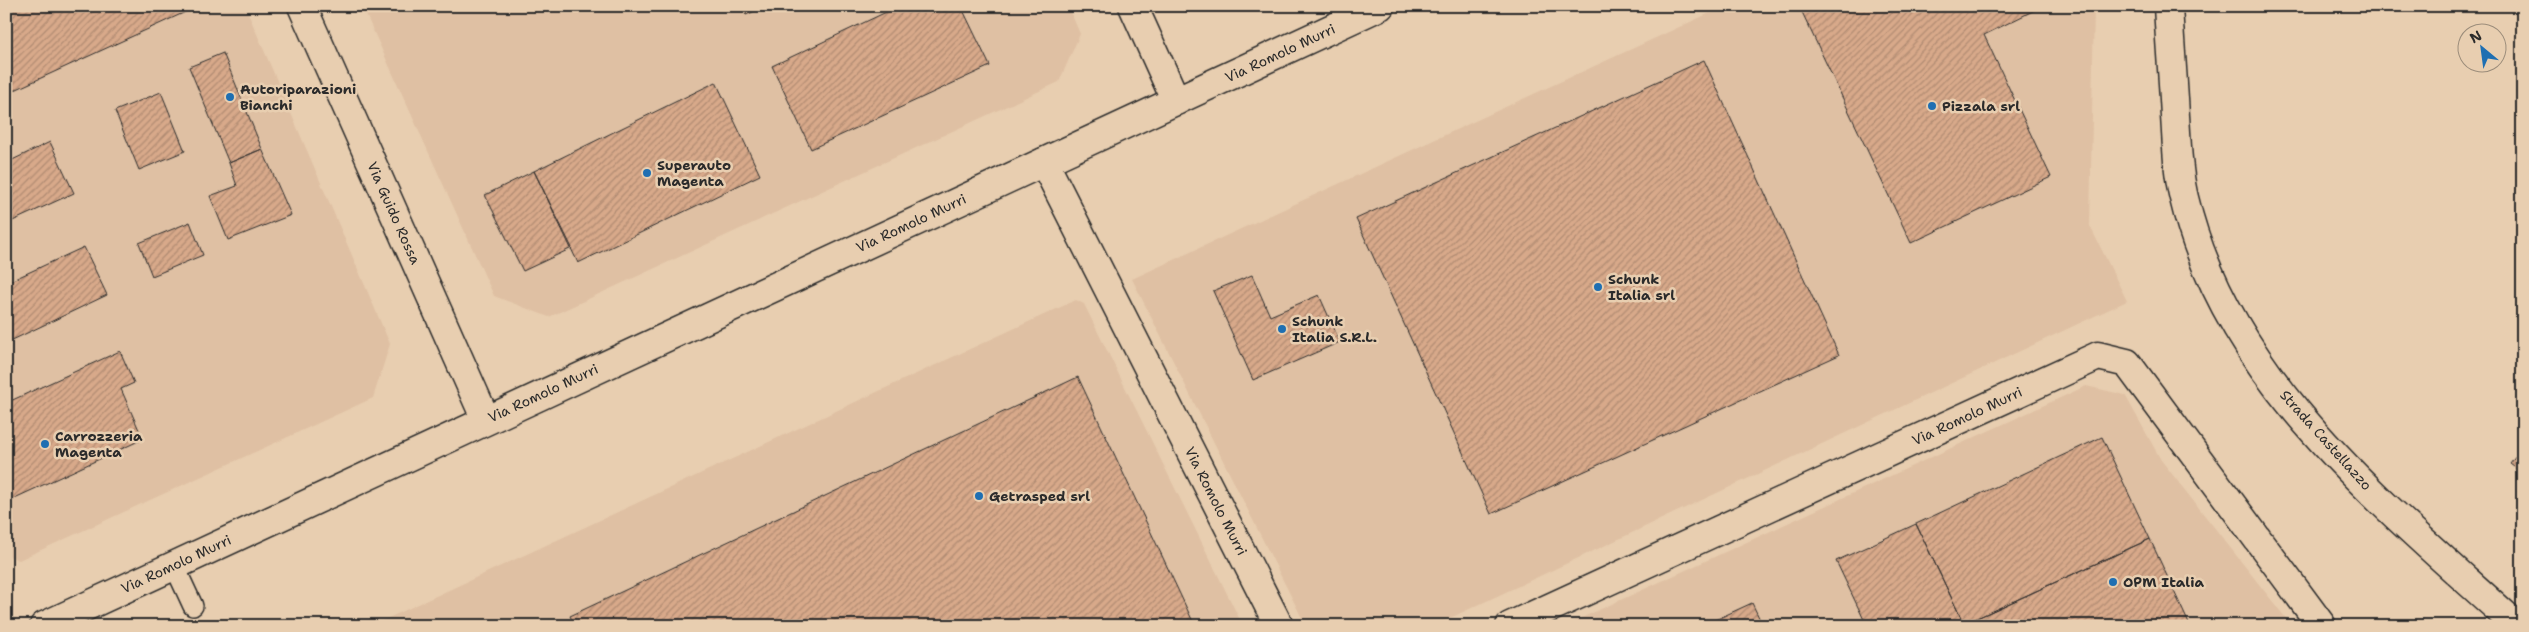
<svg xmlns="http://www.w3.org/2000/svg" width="2529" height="632" font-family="'Shantell Sans',sans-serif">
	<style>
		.built { fill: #dfc0a3 }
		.building { fill: url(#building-hatch); stroke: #2b2b2b }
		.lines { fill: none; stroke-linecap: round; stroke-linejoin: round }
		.lane-casing { stroke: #2b2b2b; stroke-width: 22 }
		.street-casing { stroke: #2b2b2b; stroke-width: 31 }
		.secondary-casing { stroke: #2b2b2b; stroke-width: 31 }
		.lane { stroke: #e8ceb0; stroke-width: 19 }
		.street { stroke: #e8ceb0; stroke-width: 28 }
		.secondary { stroke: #e8ceb0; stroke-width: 28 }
		.poi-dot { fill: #1f6fb2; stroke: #e8ceb0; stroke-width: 2 }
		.labels { text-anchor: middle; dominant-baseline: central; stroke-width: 5; stroke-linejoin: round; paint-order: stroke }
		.street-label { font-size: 14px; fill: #2b2b2b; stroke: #e8ceb0 }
		.poi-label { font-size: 14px; font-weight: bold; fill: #2b2b2b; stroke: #e8ceb0; text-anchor: start }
	</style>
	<defs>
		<pattern id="building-hatch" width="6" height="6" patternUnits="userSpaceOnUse" patternTransform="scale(1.25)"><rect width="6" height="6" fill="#d8a98a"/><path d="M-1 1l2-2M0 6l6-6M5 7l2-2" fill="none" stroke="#af8a71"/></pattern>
	</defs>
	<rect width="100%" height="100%" fill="#e8ceb0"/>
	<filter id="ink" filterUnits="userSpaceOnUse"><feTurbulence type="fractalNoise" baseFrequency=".02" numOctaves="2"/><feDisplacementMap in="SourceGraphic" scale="10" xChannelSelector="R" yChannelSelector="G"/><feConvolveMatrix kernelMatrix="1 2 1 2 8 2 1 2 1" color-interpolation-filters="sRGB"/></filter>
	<g filter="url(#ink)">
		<path class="built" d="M6 6H245L390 344 373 398 19 560 6 555Z
			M362 6H1068L1080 34 1059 82 549 317 494 296Z
			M1725 6H2094L2090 226 2127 301 1433 626H1306L1132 279Z
			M1076 300 1084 304 1243 626H371Z
			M2086 386 2125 395 2161 460 2292 626H1564Z"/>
		<path class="building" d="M6 6H191L192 9 6 94Z
			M742 6H766L746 15Z
			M899 6H961L990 66 811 149 772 66Z
			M1813 6H2043L1984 35 2051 177 1911 243 1802 12Z
			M223 53 262 149 229 163 189 67Z
			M1704 60 1839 355 1491 514 1356 219Z
			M716 82 760 175 578 263 534 171Z
			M161 92 185 151 139 170 115 111Z
			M50 142 74 193 6 224V163Z
			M262 149 291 215 228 240 210 196 237 186 229 163Z
			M534 171 572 248 523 271 485 195Z
			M190 222 203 255 152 276 139 243Z
			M84 247 107 295 6 343V283Z
			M1252 275 1270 316 1319 295 1340 342 1253 380 1213 291Z
			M120 351 134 383 121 389 143 439 6 502V403Z
			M1078 377 1195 626H575L570 616Z
			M2102 437 2150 539 1964 624 1916 524Z
			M2523 447V474L2510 464Z
			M1916 524 1964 624 1867 626 1836 561Z
			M2150 539 2190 626H1964V624Z
			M1752 603 1763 626H1702Z"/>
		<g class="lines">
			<defs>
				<path id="lane" d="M174 565 193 606"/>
				<path id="street" d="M302 6 486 420
					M1133 6 1176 101
					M1044 162 1279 626
					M1510 626 2098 356 2127 363 2322 626"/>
				<path id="secondary" d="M2168 6C2170 43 2173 79 2175 116 2177 143 2177 171 2184 198 2227 381 2385 505 2517 626
					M44 626 1380 6"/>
			</defs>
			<use href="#lane" class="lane-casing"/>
			<use href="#street" class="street-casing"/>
			<use href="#secondary" class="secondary-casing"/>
			<use href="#lane" class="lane"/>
			<use href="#street" class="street"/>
			<use href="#secondary" class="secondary"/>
		</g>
	</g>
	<g class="poi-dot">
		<circle cx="230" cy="97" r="5"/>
		<circle cx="1932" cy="106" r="5"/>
		<circle cx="647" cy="173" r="5"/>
		<circle cx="1598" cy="287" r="5"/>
		<circle cx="1282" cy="329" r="5"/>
		<circle cx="45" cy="444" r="5"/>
		<circle cx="979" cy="496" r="5"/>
		<circle cx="2113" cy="582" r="5"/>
	</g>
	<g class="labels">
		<g class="street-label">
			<text transform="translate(1280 53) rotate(-25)">Via Romolo Murri</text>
			<text transform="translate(394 213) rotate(66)">Via Guido Rossa</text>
			<text transform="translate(911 223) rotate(-25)">Via Romolo Murri</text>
			<text transform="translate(543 393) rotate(-25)">Via Romolo Murri</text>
			<text transform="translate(1967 416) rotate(-25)">Via Romolo Murri</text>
			<text transform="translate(2326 440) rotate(48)">Strada Castellazzo</text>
			<text transform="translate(1216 501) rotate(63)">Via Romolo Murri</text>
			<text transform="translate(176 564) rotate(-25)">Via Romolo Murri</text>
		</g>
		<g class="poi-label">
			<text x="240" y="89">Autoriparazioni<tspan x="240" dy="16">Bianchi</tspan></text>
			<text x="1942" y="106">Pizzala srl</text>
			<text x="657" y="165">Superauto<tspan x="657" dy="16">Magenta</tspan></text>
			<text x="1608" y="279">Schunk<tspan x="1608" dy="16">Italia srl</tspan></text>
			<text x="1292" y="321">Schunk<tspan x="1292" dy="16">Italia S.R.L.</tspan></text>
			<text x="55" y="436">Carrozzeria<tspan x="55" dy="16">Magenta</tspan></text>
			<text x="989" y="496">Getrasped srl</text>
			<text x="2123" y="582">OPM Italia</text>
		</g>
	</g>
	<rect width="2529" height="632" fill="none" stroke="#e8ceb0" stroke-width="25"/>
	<rect x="12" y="12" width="2504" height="607" fill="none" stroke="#2b2b2b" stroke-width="2" filter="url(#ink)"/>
	<g transform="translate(2482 48) rotate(331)"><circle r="24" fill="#e8ceb0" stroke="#9c8d7b"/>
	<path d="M0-4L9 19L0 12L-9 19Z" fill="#1f6fb2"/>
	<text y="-8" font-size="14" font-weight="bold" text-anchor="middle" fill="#2b2b2b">N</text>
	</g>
</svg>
